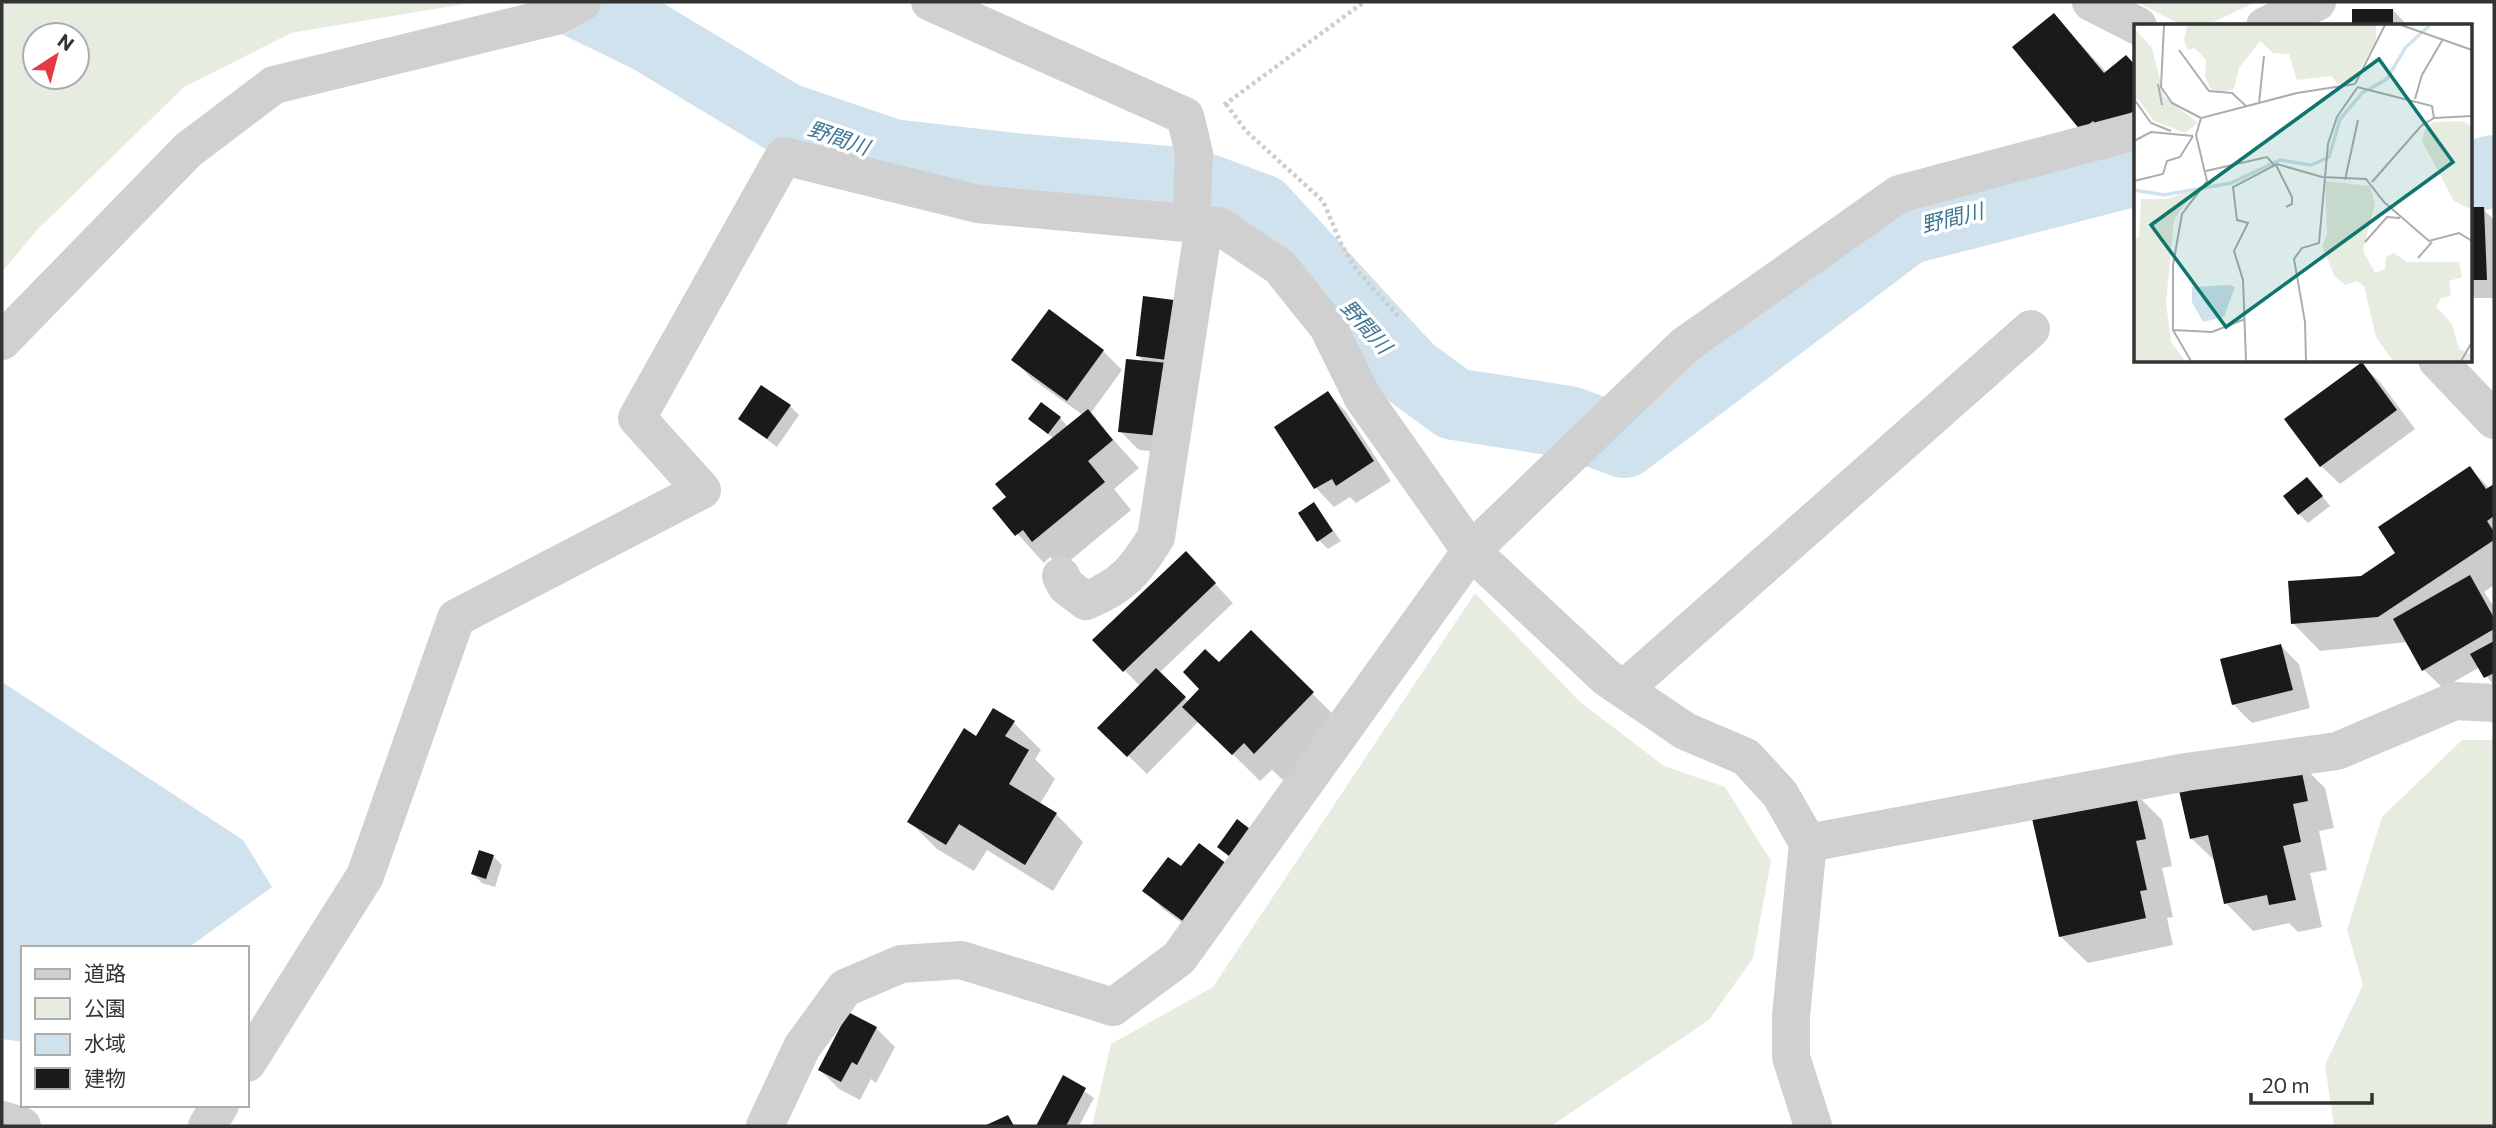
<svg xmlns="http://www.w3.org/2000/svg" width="2496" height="1128" font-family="Commissioner,'Noto Sans JP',sans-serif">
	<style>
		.green { fill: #e6ecdf; fill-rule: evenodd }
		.water { fill: #cfe2ee }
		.shadow { fill: #0003 }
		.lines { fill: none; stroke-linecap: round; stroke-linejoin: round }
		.river { stroke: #cfe2ee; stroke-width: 72 }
		.building { fill: #1a1a1a }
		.path { stroke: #cdcdcd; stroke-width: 4.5; stroke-dasharray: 3.5 3.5; stroke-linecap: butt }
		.minor { stroke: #d0d0d0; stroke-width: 38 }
		.labels { text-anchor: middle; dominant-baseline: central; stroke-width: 7; stroke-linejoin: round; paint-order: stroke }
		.water-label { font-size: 21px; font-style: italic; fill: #3f7597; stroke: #fff }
		.inset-river { fill: none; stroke: #cfe2ee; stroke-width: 3.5 }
		.inset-road { fill: none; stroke: #adadad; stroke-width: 2 }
		.view { fill: #0f766e; fill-opacity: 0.15; stroke: #0f766e; stroke-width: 3.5 }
		.inset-edge { fill: none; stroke: #333; stroke-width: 3.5 }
	</style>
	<rect width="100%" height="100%" fill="#fff"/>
	<path class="green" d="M2 2H477L291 33 184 87 37 230 2 272ZM35 35H77V77H35Z
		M2137 2H2256L2205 26H2183Z
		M1475 593 1580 702 1664 766 1725 787 1771 861 1753 958 1709 1020 1551 1126H1092L1111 1044 1213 987Z
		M2462 740H2494V1126H2334L2325 1065 2363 985 2347 930 2382 817Z"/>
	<path class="water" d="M2 682 243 840 272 887 188 948H23V1042L2 1039Z"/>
	<path class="shadow" d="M2393 10 2408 26H2354V11Z
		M2054 15 2107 73 2136 67 2133 160 2121 148 2082 130Z
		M2470 209H2483L2494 220V298H2470Z
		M1173 302 1179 454 1139 450 1120 431 1145 362 1138 356Z
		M1103 351 1122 370 1090 414 1139 468 1114 489 1131 510 1061 568 1050 557 1044 563 994 508 1008 497 1054 439 1030 419 1060 418 1068 427 1083 415 1032 379 1014 360Z
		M2361 364 2380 382 2415 429 2340 484 2321 466Z
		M1328 393 1346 412 1391 481 1356 503 1350 497 1334 507 1316 488Z
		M790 406 799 415 777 447 740 419Z
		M2470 468 2490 489 2494 486V585L2484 592 2494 607V686L2480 667 2443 688 2424 670 2408 642 2320 651 2293 623 2397 553Z
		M2316 488 2330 506 2308 523 2299 514Z
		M1314 505 1341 541 1328 549 1319 540Z
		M1204 572 1233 603 1159 673 1189 702 1251 633 1340 721 1283 780 1272 770 1260 781 1199 721 1147 774 1100 728 1140 686 1095 640Z
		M2281 646 2299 664 2310 708 2252 723 2233 704Z
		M1014 723 1041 750 1035 759 1055 779 1040 804 1056 814 1083 842 1053 891 987 850 974 871 937 849 909 821 977 739Z
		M2298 761 2325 788 2334 828 2319 831 2327 870 2310 873 2322 927 2298 932 2289 923 2253 931 2226 903 2217 863 2191 838Z
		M2135 793 2162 820 2172 866 2162 868 2173 917 2167 918 2173 945 2088 963 2060 936Z
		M493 856 502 865 495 887 482 883 473 874Z
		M1182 869 1204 939 1163 909 1145 891Z
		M876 1028 895 1047 876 1083 871 1079 860 1100 839 1089 820 1070Z
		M1064 1077 1094 1098 1079 1126H1038Z"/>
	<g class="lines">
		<path class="river" d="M578 2 648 36 784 118 892 155 1023 170 1191 184 1261 210 1409 371 1454 404 1569 422 1624 442 1906 229 2136 170
			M2470 177 2494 171"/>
	</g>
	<path class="building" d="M2352 9H2393V26H2352Z
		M2054 13 2104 73 2126 55 2136 66V109L2105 134 2093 121 2081 131 2012 47Z
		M2470 207H2484L2487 280H2470Z
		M1143 296 1174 300 1167 360 1136 356Z
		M1049 309 1104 350 1067 401 1011 360Z
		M1126 359 1168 363 1160 436 1118 432Z
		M2362 362 2397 410 2320 467 2284 419Z
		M761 385 791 405 767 439 738 419Z
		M1328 391 1374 461 1336 486 1332 479 1314 489 1274 427Z
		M1041 402 1061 417 1048 434 1028 419Z
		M1088 409 1113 440 1088 461 1105 482 1032 542 1023 530 1015 536 992 508 1006 497 995 484Z
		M2470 466 2486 489 2494 484V516L2487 521 2494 532V540L2378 617 2291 624 2288 581 2361 576 2395 553 2378 527Z
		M2307 477 2323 496 2298 515 2283 496Z
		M1314 502 1333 531 1317 542 1298 513Z
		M1186 551 1216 583 1123 672 1092 640Z
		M2470 575 2494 618V629L2422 671 2393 619Z
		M1251 630 1314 692 1254 754 1244 743 1232 755 1182 707 1199 689 1183 672 1205 649 1219 662Z
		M2494 641V673L2484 678 2470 654Z
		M2281 644 2293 690 2232 705 2220 659Z
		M1156 668 1186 697 1127 757 1097 728Z
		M993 708 1015 721 1005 736 1029 750 1009 784 1057 813 1025 865 959 824 946 845 907 822 964 728 976 736Z
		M2299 759 2308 801 2293 804 2301 842 2283 846 2296 900 2269 905 2267 895 2224 904 2208 835 2190 839 2178 786Z
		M2135 791 2146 839 2136 841 2147 890 2140 891 2146 918 2059 937 2031 814Z
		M1237 819 1250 829 1229 856 1217 847Z
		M1199 843 1227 864 1184 922 1142 891 1168 857 1181 866Z
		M479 850 494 855 486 879 471 874Z
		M848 1012 877 1027 857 1065 852 1062 841 1082 818 1070Z
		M1063 1075 1086 1088 1066 1126H1036Z
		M1008 1115 1014 1126H984Z"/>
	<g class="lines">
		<path class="path" d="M1226 104 1246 131 1323 201 1342 246 1356 269 1400 318
			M1224 105 1364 2"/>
		<path class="minor" d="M930 2 1185 116 1194 153 1191 224
			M2091 2 2138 26
			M2265 26 2317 2
			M2 341 188 150 274 85 556 16 582 2
			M2437 360 2494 420
			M1061 576 1066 586 1086 601C1124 585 1135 571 1156 537L1204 225
			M1624 689 2031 329
			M1808 843 2186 772 2337 751 2455 701 2494 703
			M247 1063 365 876 456 618 702 490 637 418 784 156 978 204 1219 226 1280 267 1328 327 1363 398 1471 551 1607 678 1685 731 1746 757 1780 794 1808 843 1791 1016V1057L1813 1126
			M2 1120 22 1126
			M207 1126 220 1105
			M765 1126 802 1047 845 988 901 964 961 960 1113 1007 1179 958 1471 551 1685 345 1899 194 2136 131"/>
	</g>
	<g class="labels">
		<g class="water-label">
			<text transform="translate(839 137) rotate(19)">野間川</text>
			<text transform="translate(1952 217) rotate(-14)">野間川</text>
			<text transform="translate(1367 326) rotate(48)">野間川</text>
		</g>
	</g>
	<g transform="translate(2134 24)">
		<rect width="338" height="338" fill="#fff"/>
		<path d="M53 1H242V16L219 58 204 60 197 52 163 56 155 30 139 29 126 17 105 44 100 65 86 68 76 64 71 52 72 36 61 24 54 26 50 16ZM0 4 18 24 30 72 64 99 51 109 20 97 4 75 0 76ZM328 97 336 101 338 109V186L320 177 288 117 291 105 300 98ZM191 157 236 162 241 180 229 226 241 249 251 245 252 233 260 229 273 238H325L328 253 315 257 317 272 307 274 302 283 318 300 325 325 338 331V337H259L242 313 230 262 223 257 211 261 201 253 188 222 193 210ZM61 166 40 196 32 278 37 318 51 337H0V218L5 212 7 175H32Z" fill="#e6ecdf"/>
		<path d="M95 261 101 263 90 293 69 298 58 278V263Z" fill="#cfe2ee"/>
		<path class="inset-river" d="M0 166 30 171 97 159 146 136 177 141 195 133 206 95 228 69 253 55 271 24 296 1"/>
		<path class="inset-road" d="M30 1 27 63 38 79 67 94M267 1 338 26M45 26 75 67 98 69 112 82M24 60 28 81M221 60 251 1M223 63 298 82 300 94M0 75 17 99 37 107M281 75 288 51 309 15M125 79 130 32M0 117 17 108 59 112M142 141 158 173V180L152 183M72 147 133 133 141 142M211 156 224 96M0 157 29 150 33 137 46 133 59 112M238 158 287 102 300 94 338 92M231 218 253 193 266 194M284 234 298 218M39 306 78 308 111 295M57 337 39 306V241L48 190 73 157 62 111 67 94 163 69 221 60M112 337 109 256 100 227 114 199 103 196 99 163 143 140 188 153 232 155 250 178 295 217 325 209 338 217M172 337 171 298 160 235 168 224 185 219 194 120 203 93 223 64M327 337 338 318"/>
		<path class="view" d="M245 35 319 138 92 303 17 201Z"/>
		<rect width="338" height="338" class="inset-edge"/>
	</g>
	<rect width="2496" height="1128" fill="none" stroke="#333333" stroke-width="7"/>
	<rect x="21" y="946" width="228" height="161" fill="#ffffff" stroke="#adadad" stroke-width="2"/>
	<rect x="35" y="969" width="35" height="10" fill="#d0d0d0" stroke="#adadad" stroke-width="2"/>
	<text x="84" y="981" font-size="21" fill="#333333">道路</text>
	<rect x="35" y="998" width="35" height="21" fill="#e6ecdf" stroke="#adadad" stroke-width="2"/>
	<text x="84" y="1016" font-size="21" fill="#333333">公園</text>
	<rect x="35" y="1034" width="35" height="21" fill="#cfe2ee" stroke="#adadad" stroke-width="2"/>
	<text x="84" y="1051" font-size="21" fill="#333333">水域</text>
	<rect x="35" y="1068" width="35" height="21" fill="#1a1a1a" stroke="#adadad" stroke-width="2"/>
	<text x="84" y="1086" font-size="21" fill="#333333">建物</text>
	<g transform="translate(56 56) rotate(36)"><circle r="33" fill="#ffffff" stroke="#adadad" stroke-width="2"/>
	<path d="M0-5L12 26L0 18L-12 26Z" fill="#e63946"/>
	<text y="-10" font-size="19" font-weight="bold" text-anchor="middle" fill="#333333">N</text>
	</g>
	<path d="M2251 1093v10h121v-10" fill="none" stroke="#333333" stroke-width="3.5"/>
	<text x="2262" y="1093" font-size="21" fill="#333333" stroke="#ffffff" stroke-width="5" paint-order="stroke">20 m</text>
</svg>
